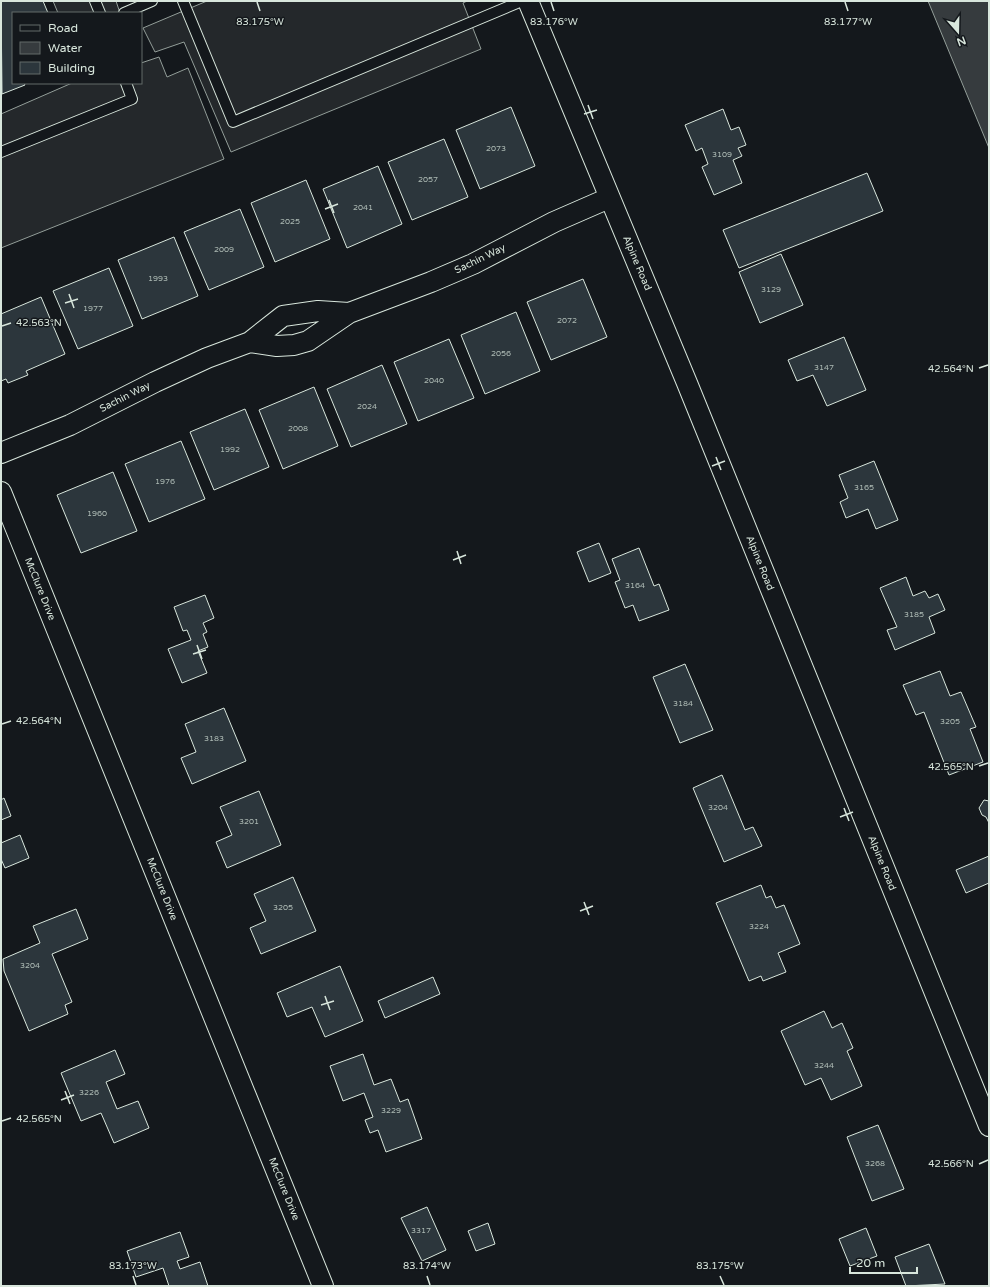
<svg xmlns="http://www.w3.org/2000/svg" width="990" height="1287" font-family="'Varela Round',sans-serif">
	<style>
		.parking { fill: #24282b; stroke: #939e99 }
		.water { fill: #363b3e; stroke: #939e99 }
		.building { fill: #2c363c; stroke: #d8e6dc }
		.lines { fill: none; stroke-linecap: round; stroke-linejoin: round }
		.service-casing { stroke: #d8e6dc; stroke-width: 12 }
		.minor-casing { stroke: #d8e6dc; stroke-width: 22 }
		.service { stroke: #14181c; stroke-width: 10 }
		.minor { stroke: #14181c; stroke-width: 20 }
		.ticks { fill: none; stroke: #d8e6dc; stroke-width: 1.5 }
		.labels { text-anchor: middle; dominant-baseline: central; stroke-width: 3; stroke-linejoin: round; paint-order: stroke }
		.number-label { font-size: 8px; fill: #adbab4 }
		.street-label { font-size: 10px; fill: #d8e6dc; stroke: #14181c }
		.ticks-label { font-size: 10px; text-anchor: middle; fill: #d8e6dc; stroke: #14181c; stroke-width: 3; stroke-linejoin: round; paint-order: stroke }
	</style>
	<rect width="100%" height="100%" fill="#14181c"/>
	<path class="parking" d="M53 1H116L120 13H58Z
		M207 1H467L463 3 481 49 231 152 184 42 155 52 143 28Z
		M159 57 167 77 188 68 224 159 1 248V114L72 83H141V63Z"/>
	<path class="water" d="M928 1H989V148Z"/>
	<path class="building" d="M1 1H43L48 13H13V83H24L25 85 2 94Z
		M511 107 535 166 480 189 456 130Z
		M723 109 731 130 739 127 746 145 738 148 742 156 733 160 742 183 714 195 702 167 708 164 702 148 696 151 685 125Z
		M444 139 468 197 412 220 388 162Z
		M378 166 402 224 347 248 323 189Z
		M867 173 883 211 739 268 723 230Z
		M306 180 330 239 275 262 251 203Z
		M240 209 264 267 209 290 184 232Z
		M174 237 198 296 142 319 118 260Z
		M781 254 803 305 760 323 739 272Z
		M109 268 133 326 78 349 53 291Z
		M583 279 607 337 551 360 527 302Z
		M41 297 65 354 26 371 28 375 8 383 6 379 1 381V314Z
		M516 312 540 371 485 394 461 335Z
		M844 337 866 390 827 406 813 375 797 381 788 360Z
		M449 339 474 398 418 421 394 362Z
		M382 365 407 424 351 447 327 389Z
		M314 387 338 446 283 469 259 410Z
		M245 409 269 467 214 490 190 432Z
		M181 441 205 499 149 522 125 464Z
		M874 461 898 520 876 529 868 509 846 518 840 502 848 498 839 475Z
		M113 472 137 531 81 553 57 495Z
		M599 543 611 573 589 582 577 552Z
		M639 548 654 586 659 584 669 610 639 621 633 605 625 608 615 582 620 580 612 559Z
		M906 577 913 596 925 591 929 598 938 594 945 610 929 617 935 633 895 650 887 630 897 627 880 588Z
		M205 595 214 618 203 623 207 632 203 634 208 647 198 651 207 673 182 683 168 649 191 640 187 630 183 631 174 607Z
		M685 664 713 730 680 743 653 677Z
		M940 671 950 696 961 692 976 727 970 729 983 762 949 775 924 712 916 715 903 685Z
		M224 708 246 761 192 784 181 758 196 752 185 724Z
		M722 775 745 830 753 827 762 846 724 862 693 788Z
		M259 791 281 845 227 868 216 842 232 835 220 807Z
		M4 798 11 816 1 820V800Z
		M984 800 989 801V823L986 817 982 815 979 808Z
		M20 835 29 858 5 868 1 859V843Z
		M989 856V883L966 893 956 870Z
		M293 877 316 931 261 954 250 928 266 921 254 894Z
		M761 885 766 898 771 896 776 908 784 905 800 944 778 953 786 972 763 981 761 976 749 981 716 903Z
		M76 909 88 939 52 954 72 1002 65 1005 68 1014 29 1031 4 971 3 959 40 943 33 926Z
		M340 966 363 1021 325 1037 312 1007 287 1017 277 993Z
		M433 977 440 994 385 1018 378 1001Z
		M824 1011 832 1028 842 1023 853 1048 847 1051 862 1086 831 1100 821 1078 805 1085 781 1031Z
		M115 1050 125 1074 106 1082 117 1109 138 1101 149 1128 114 1143 101 1113 81 1121 61 1073Z
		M363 1054 374 1085 391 1079 400 1102 408 1099 422 1139 386 1152 378 1130 370 1133 365 1120 373 1117 364 1093 343 1101 330 1066Z
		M878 1125 904 1189 872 1201 847 1137Z
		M427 1207 446 1250 422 1261 401 1218Z
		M488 1223 495 1244 476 1251 468 1231Z
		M866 1228 877 1256 850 1266 839 1239Z
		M180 1232 189 1257 177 1261 180 1269 200 1262 208 1286H169L163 1268 136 1277 127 1251Z
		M929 1244 945 1284 906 1286 895 1257Z"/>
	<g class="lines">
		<defs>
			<path id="service" d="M95 1 100 13
				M183 1 233 122 522 1
				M124 13 152 1
				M1 152 132 99 126 83"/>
			<path id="minor" d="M528 1 687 383 989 1126
				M250 342 277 346 294 345 308 341 349 313 431 282 473 264 554 222 609 198
				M1 453 70 425 155 382 207 358 250 342 283 316 318 311 349 313
				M1 492 323 1286"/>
		</defs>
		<use href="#service" class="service-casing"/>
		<use href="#minor" class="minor-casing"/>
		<use href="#service" class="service"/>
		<use href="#minor" class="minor"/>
	</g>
	<path class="ticks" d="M257 2 260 11M551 2 554 11M845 2 848 11M588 105 593 119M584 114 597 110M329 200 334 213M325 209 338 204M69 294 74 308M65 303 78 299M2 326 11 323M979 368 988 365M716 457 721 470M712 466 725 461M457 551 461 564M453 560 466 555M197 645 202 659M193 654 206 650M2 724 11 721M979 766 988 763M844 808 849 821M840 817 853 812M584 902 589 915M580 911 593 906M325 996 330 1010M321 1005 334 1001M65 1091 70 1104M61 1100 74 1095M2 1121 11 1118M979 1164 988 1160M133 1276 136 1285M427 1276 430 1285M720 1276 724 1285"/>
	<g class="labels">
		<g class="number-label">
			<text x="496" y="148">2073</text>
			<text x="722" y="154">3109</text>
			<text x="428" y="179">2057</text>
			<text x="363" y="207">2041</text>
			<text x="290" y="221">2025</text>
			<text x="224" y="249">2009</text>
			<text x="158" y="278">1993</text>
			<text x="771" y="289">3129</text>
			<text x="93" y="308">1977</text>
			<text x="567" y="320">2072</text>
			<text x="501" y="353">2056</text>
			<text x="824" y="367">3147</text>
			<text x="434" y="380">2040</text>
			<text x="367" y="406">2024</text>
			<text x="298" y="428">2008</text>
			<text x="230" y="449">1992</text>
			<text x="165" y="481">1976</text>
			<text x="864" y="487">3165</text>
			<text x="97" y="513">1960</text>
			<text x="635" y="585">3164</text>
			<text x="914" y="614">3185</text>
			<text x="683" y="703">3184</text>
			<text x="950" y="721">3205</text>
			<text x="214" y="738">3183</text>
			<text x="718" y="807">3204</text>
			<text x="249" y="821">3201</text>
			<text x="283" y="907">3205</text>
			<text x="759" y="926">3224</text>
			<text x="30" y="965">3204</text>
			<text x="824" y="1065">3244</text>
			<text x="89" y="1092">3226</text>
			<text x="391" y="1110">3229</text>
			<text x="875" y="1163">3268</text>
			<text x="421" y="1230">3317</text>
		</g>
		<g class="street-label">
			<text transform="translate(480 259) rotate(-26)">Sachin Way</text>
			<text transform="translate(637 263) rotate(67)">Alpine Road</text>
			<text transform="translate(125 397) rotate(-27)">Sachin Way</text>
			<text transform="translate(760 563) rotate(68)">Alpine Road</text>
			<text transform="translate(40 589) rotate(68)">McClure Drive</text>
			<text transform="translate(882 863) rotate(68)">Alpine Road</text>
			<text transform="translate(162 889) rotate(68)">McClure Drive</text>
			<text transform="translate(284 1189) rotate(68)">McClure Drive</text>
		</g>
	</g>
	<g class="ticks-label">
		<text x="260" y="25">83.175°W</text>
		<text x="554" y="25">83.176°W</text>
		<text x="848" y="25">83.177°W</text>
		<text x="39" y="326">42.563°N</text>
		<text x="951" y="372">42.564°N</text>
		<text x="39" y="724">42.564°N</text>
		<text x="951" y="770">42.565°N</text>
		<text x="39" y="1122">42.565°N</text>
		<text x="951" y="1167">42.566°N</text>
		<text x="133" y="1269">83.173°W</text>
		<text x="427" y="1269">83.174°W</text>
		<text x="720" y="1269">83.175°W</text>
	</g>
	<rect width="990" height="1287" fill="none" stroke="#d8e6dc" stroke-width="4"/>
	<rect x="12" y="12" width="130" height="72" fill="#14181c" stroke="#626a69"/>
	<rect x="20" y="25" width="20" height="6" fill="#14181c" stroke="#626a69"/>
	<text x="48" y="32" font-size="12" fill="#d8e6dc">Road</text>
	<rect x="20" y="42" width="20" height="12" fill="#363b3e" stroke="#626a69"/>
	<text x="48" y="52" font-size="12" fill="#d8e6dc">Water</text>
	<rect x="20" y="62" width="20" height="12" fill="#2c363c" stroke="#626a69"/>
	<text x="48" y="72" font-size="12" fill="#d8e6dc">Building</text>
	<g transform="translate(958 32) rotate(160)" stroke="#14181c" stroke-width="3" paint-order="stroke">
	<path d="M0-3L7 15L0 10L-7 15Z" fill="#d8e6dc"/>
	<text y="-6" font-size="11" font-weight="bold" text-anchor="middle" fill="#d8e6dc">N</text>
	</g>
	<path d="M850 1267v6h67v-6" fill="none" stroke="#d8e6dc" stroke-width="2"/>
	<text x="856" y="1267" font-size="12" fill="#d8e6dc" stroke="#14181c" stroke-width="3" paint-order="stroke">20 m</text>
</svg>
